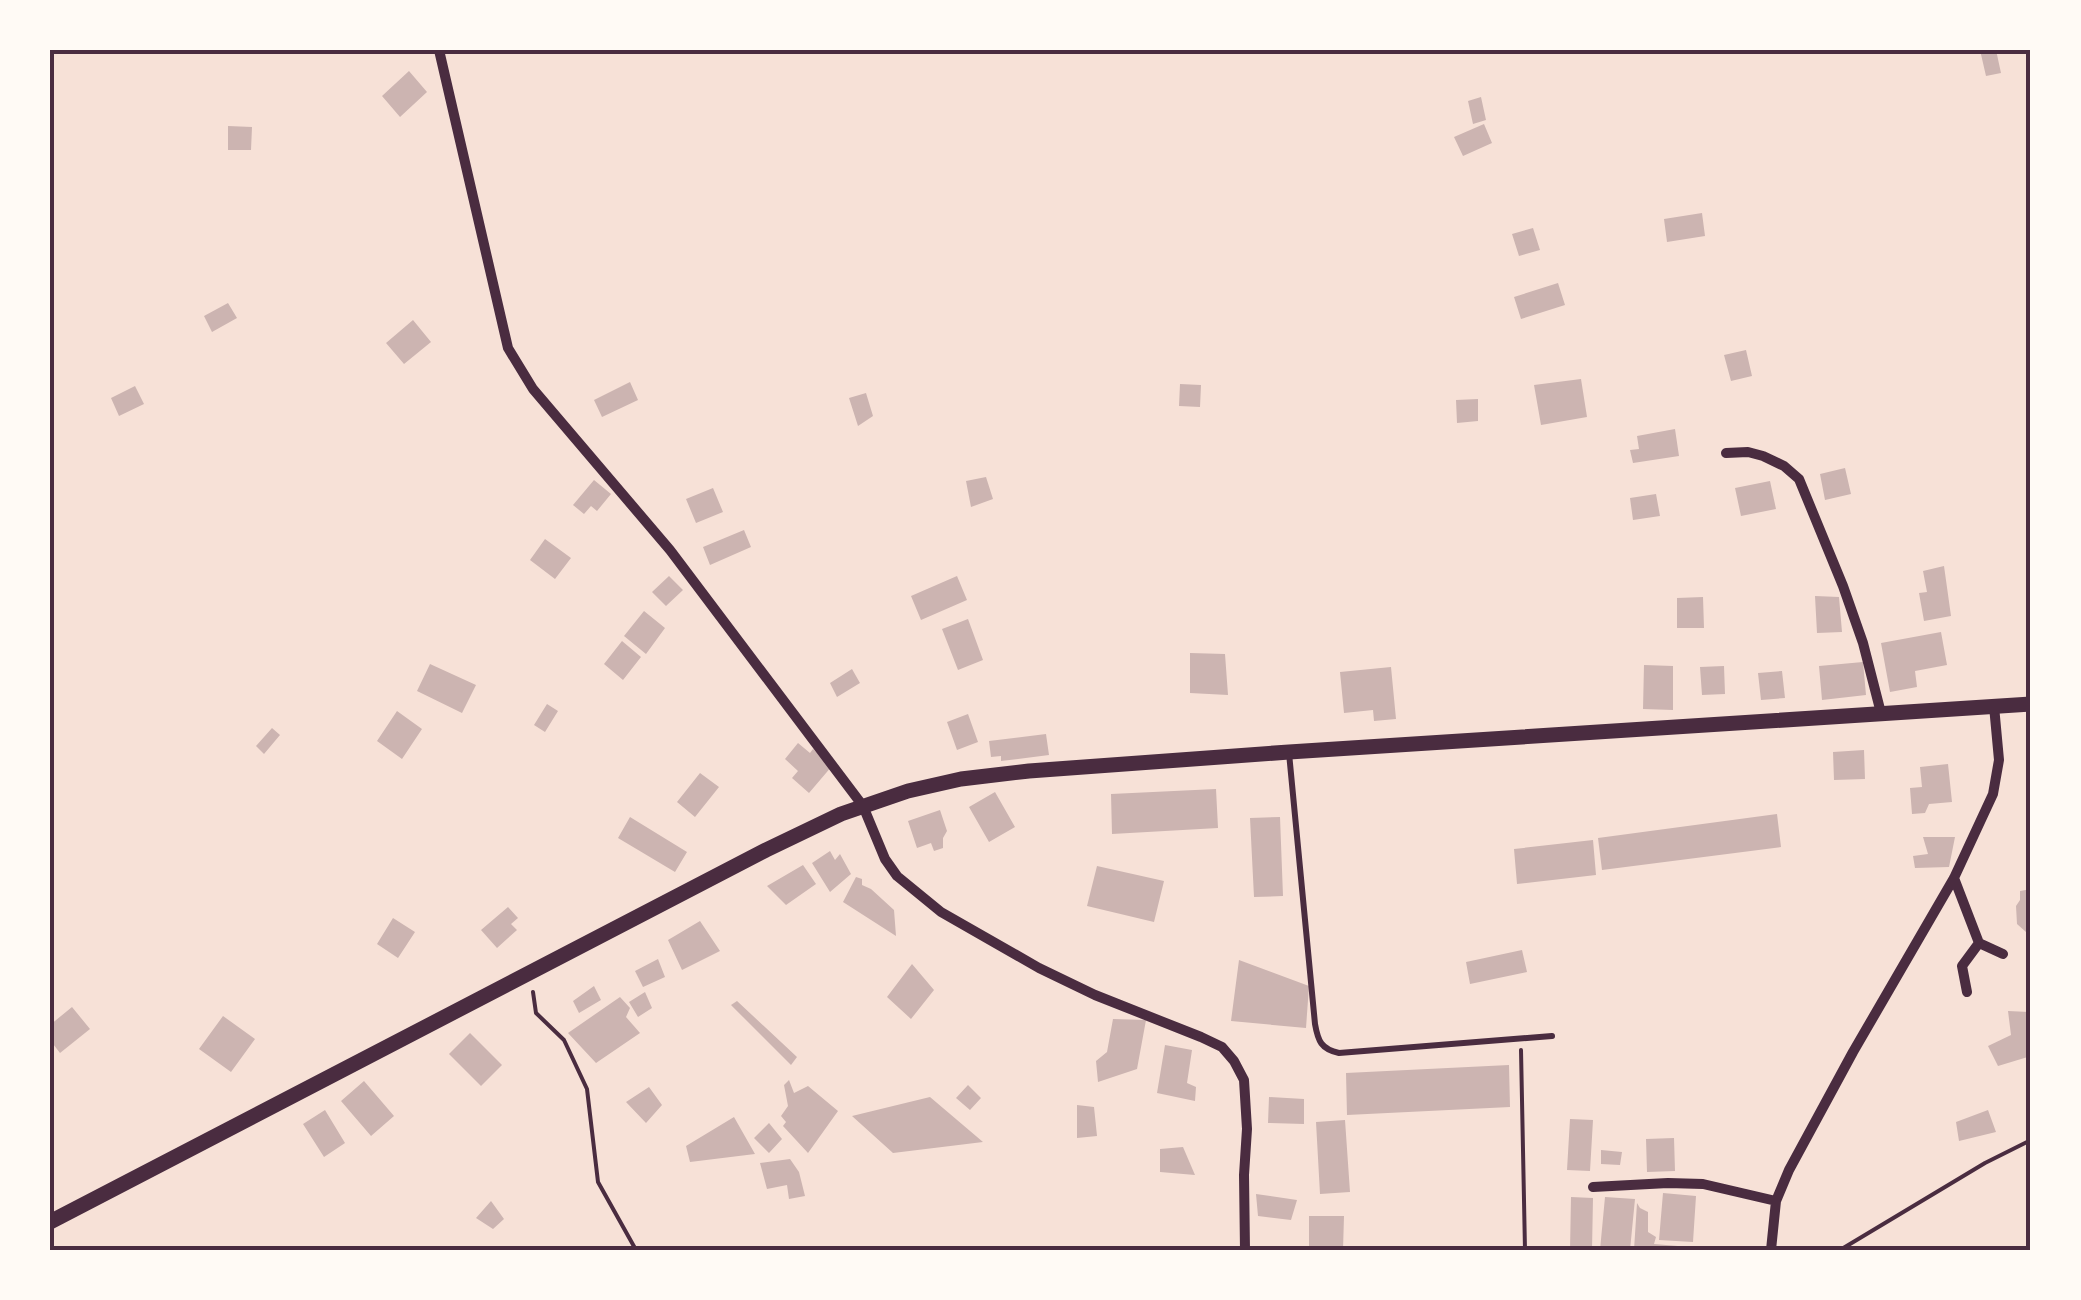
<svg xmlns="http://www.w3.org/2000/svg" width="2081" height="1300" font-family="Raleway,sans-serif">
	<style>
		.building { fill: #ccb4b1 }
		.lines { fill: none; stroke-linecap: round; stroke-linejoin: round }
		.path { stroke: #4a2c40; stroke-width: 4 }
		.service { stroke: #4a2c40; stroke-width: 6 }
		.minor { stroke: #4a2c40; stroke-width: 10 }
		.tertiary { stroke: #4a2c40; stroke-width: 15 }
		.neatline { fill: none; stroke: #4a2c40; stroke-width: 4 }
	</style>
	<rect width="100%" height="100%" fill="#f7e1d7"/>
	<path class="building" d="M1980 50H1996L2001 73 1986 76Z
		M409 71 427 92 400 117 382 96Z
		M1481 97 1486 120 1473 124 1468 101Z
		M1484 124 1492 143 1463 156 1454 137Z
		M228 126 252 127 251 150H228Z
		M1702 213 1705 236 1667 242 1664 219Z
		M1533 228 1540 250 1519 256 1512 234Z
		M1558 283 1565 305 1521 319 1514 297Z
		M228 303 237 318 212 332 204 316Z
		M413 320 431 342 404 364 386 343Z
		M1746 350 1752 376 1731 381 1724 355Z
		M1581 379 1587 417 1541 425 1534 385Z
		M630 382 638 400 602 417 594 400Z
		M1180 384 1201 385 1200 407 1179 406Z
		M135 386 144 404 119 416 111 398Z
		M866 393 873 416 858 426 849 398Z
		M1478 399V421L1457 423 1456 400Z
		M1675 429 1679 456 1633 463 1630 450 1639 449 1637 436Z
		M1845 468 1851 494 1825 500 1820 474Z
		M986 477 993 499 971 507 966 481Z
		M594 480 611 494 597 511 591 506 584 514 573 505Z
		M1770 481 1776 509 1741 516 1735 488Z
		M713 488 723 512 696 523 686 499Z
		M1656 494 1660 516 1633 520 1630 498Z
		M744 530 751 547 710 565 703 547Z
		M545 539 571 558 555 579 530 560Z
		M1944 566 1951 616 1924 621 1919 593 1927 592 1923 571Z
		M669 576 683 590 666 606 652 592Z
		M957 576 967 600 921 620 911 596Z
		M1815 596 1839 597 1842 632 1817 633Z
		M1703 597 1704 628H1677V598Z
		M644 611 665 628 646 654 624 636Z
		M968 619 983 660 958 670 942 629Z
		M1941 632 1947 665 1915 671 1917 687 1890 692 1881 643Z
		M622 641 641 657 623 680 604 664Z
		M1190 653 1225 654 1228 695 1190 693Z
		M1863 662 1866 695 1822 700 1819 666Z
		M430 664 476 685 462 713 417 691Z
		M1644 665 1673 666V710L1643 709Z
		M1724 666 1725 694 1702 695 1700 667Z
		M1391 667 1396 719 1374 721 1373 710 1344 713 1340 672Z
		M852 669 860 683 837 697 830 683Z
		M1782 671 1785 698 1761 700 1758 673Z
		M547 704 558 711 545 732 534 725Z
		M397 711 422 729 402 759 377 741Z
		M968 714 978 742 957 750 947 722Z
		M272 728 280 735 264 754 256 746Z
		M1046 734 1049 755 1001 761V756L991 757 989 741Z
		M798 743 810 753 813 749 832 766 809 793 792 778 798 771 785 759Z
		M1864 750 1865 779 1834 780 1833 752Z
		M1948 764 1952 802 1929 804 1925 813 1912 814 1910 788 1922 787 1920 767Z
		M700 773 719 787 695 817 677 802Z
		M1216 789 1218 828 1112 834 1111 794Z
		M995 792 1015 827 989 842 969 807Z
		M940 810 947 831 943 838V848L934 851 931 843 917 848 908 821Z
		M1777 814 1781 847 1602 870 1598 838Z
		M630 817 687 852 675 872 618 838Z
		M1280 817 1283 896 1254 897 1250 818Z
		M1923 837H1955L1949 867 1915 868 1913 856 1928 854Z
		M1593 840 1596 875 1517 884 1514 849Z
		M830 851 835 860 840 854 851 874 830 892 812 863Z
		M803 865 816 884 786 905 767 886Z
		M1097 866 1164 881 1154 922 1087 906Z
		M856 877 862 879V885L871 889 894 910 896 936 843 902Z
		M2031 889V931L2026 932 2017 924 2016 906 2020 900V891Z
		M508 907 518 918 511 924 517 930 497 948 481 930Z
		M393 918 415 932 398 958 377 944Z
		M700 921 720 951 682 970 668 940Z
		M1522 950 1527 972 1470 984 1466 962Z
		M658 959 665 977 643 987 635 971Z
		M1239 960 1309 986 1306 1028 1231 1021Z
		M912 964 934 990 911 1019 887 997Z
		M594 986 601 1000 579 1013 573 1001Z
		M645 992 652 1008 638 1017 629 1002Z
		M620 997 630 1008 626 1017 640 1033 596 1063 568 1033Z
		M737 1001 797 1057 791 1065 731 1005Z
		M72 1007 90 1029 60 1053 50 1040V1025Z
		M2008 1011 2029 1012 2031 1056 1998 1066 1988 1046 2011 1035Z
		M223 1016 255 1039 231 1072 199 1049Z
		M1113 1019 1146 1020 1137 1069 1098 1082 1096 1061 1107 1052Z
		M470 1033 502 1065 481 1086 449 1054Z
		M1165 1045 1192 1050 1187 1083 1196 1087 1195 1101 1157 1093Z
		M1509 1065 1510 1107 1347 1115 1346 1073Z
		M789 1080 794 1093 808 1086 838 1111 808 1153 783 1126 786 1122 781 1116 788 1106 784 1085Z
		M364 1081 394 1116 371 1136 341 1101Z
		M968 1085 981 1098 970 1110 956 1098Z
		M649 1087 662 1105 646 1123 626 1102Z
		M930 1097 983 1142 893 1153 852 1116Z
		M1269 1097 1304 1099V1124L1268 1123Z
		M1077 1105 1094 1107 1097 1136 1077 1138Z
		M325 1110 345 1143 324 1157 303 1124Z
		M1988 1110 1996 1132 1959 1141 1956 1122Z
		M734 1117 755 1154 690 1162 686 1146Z
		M1570 1119 1593 1120 1590 1171 1567 1170Z
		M1345 1120 1350 1192 1320 1194 1316 1122Z
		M769 1123 782 1139 769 1153 754 1138Z
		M1674 1138 1675 1171 1647 1172 1646 1139Z
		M1183 1147 1195 1175 1160 1172V1149Z
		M1601 1150 1622 1152 1620 1165 1601 1164Z
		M790 1159 799 1172 805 1196 789 1199 787 1185 767 1189 760 1163Z
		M1663 1193 1696 1196 1693 1242 1659 1240Z
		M1256 1194 1297 1200 1291 1220 1258 1216Z
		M1571 1197 1593 1198 1592 1250H1570Z
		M1605 1197 1635 1199 1630 1250H1600Z
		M491 1201 504 1219 493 1229 476 1218Z
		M1637 1203 1640 1208 1648 1212V1232L1656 1237 1654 1244 1678 1246 1677 1250H1634Z
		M1309 1216H1344L1343 1250H1309Z"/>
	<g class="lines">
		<path class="path" d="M533 992 536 1013 564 1040 587 1089 598 1182 636 1250
			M1521 1050 1525 1250
			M1840 1250 1985 1163 2031 1140"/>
		<path class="service" d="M1289 753 1315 1024C1318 1041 1321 1049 1339 1053L1552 1036"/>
		<path class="minor" d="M439 50 508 348 533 389 670 550 863 806 885 859 897 876 941 912 1039 968 1095 995 1201 1037 1222 1047 1234 1061 1244 1080 1247 1129 1244 1175 1245 1250
			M1726 453 1748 452 1763 456 1784 466 1799 479 1843 586 1863 643 1881 713
			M1954 878 1979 943 2003 954
			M1967 992 1962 966 1979 943
			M1593 1187 1668 1183 1703 1184 1776 1201
			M1771 1250 1776 1201 1789 1170 1853 1052 1954 878 1993 794 1999 760 1994 706"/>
		<path class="tertiary" d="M50 1222 766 850 841 814 908 791 961 779 1029 771 1289 752 2031 704"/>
	</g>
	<rect width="2081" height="1300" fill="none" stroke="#fffaf5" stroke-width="105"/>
	<rect x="52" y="52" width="1976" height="1196" class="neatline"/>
</svg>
